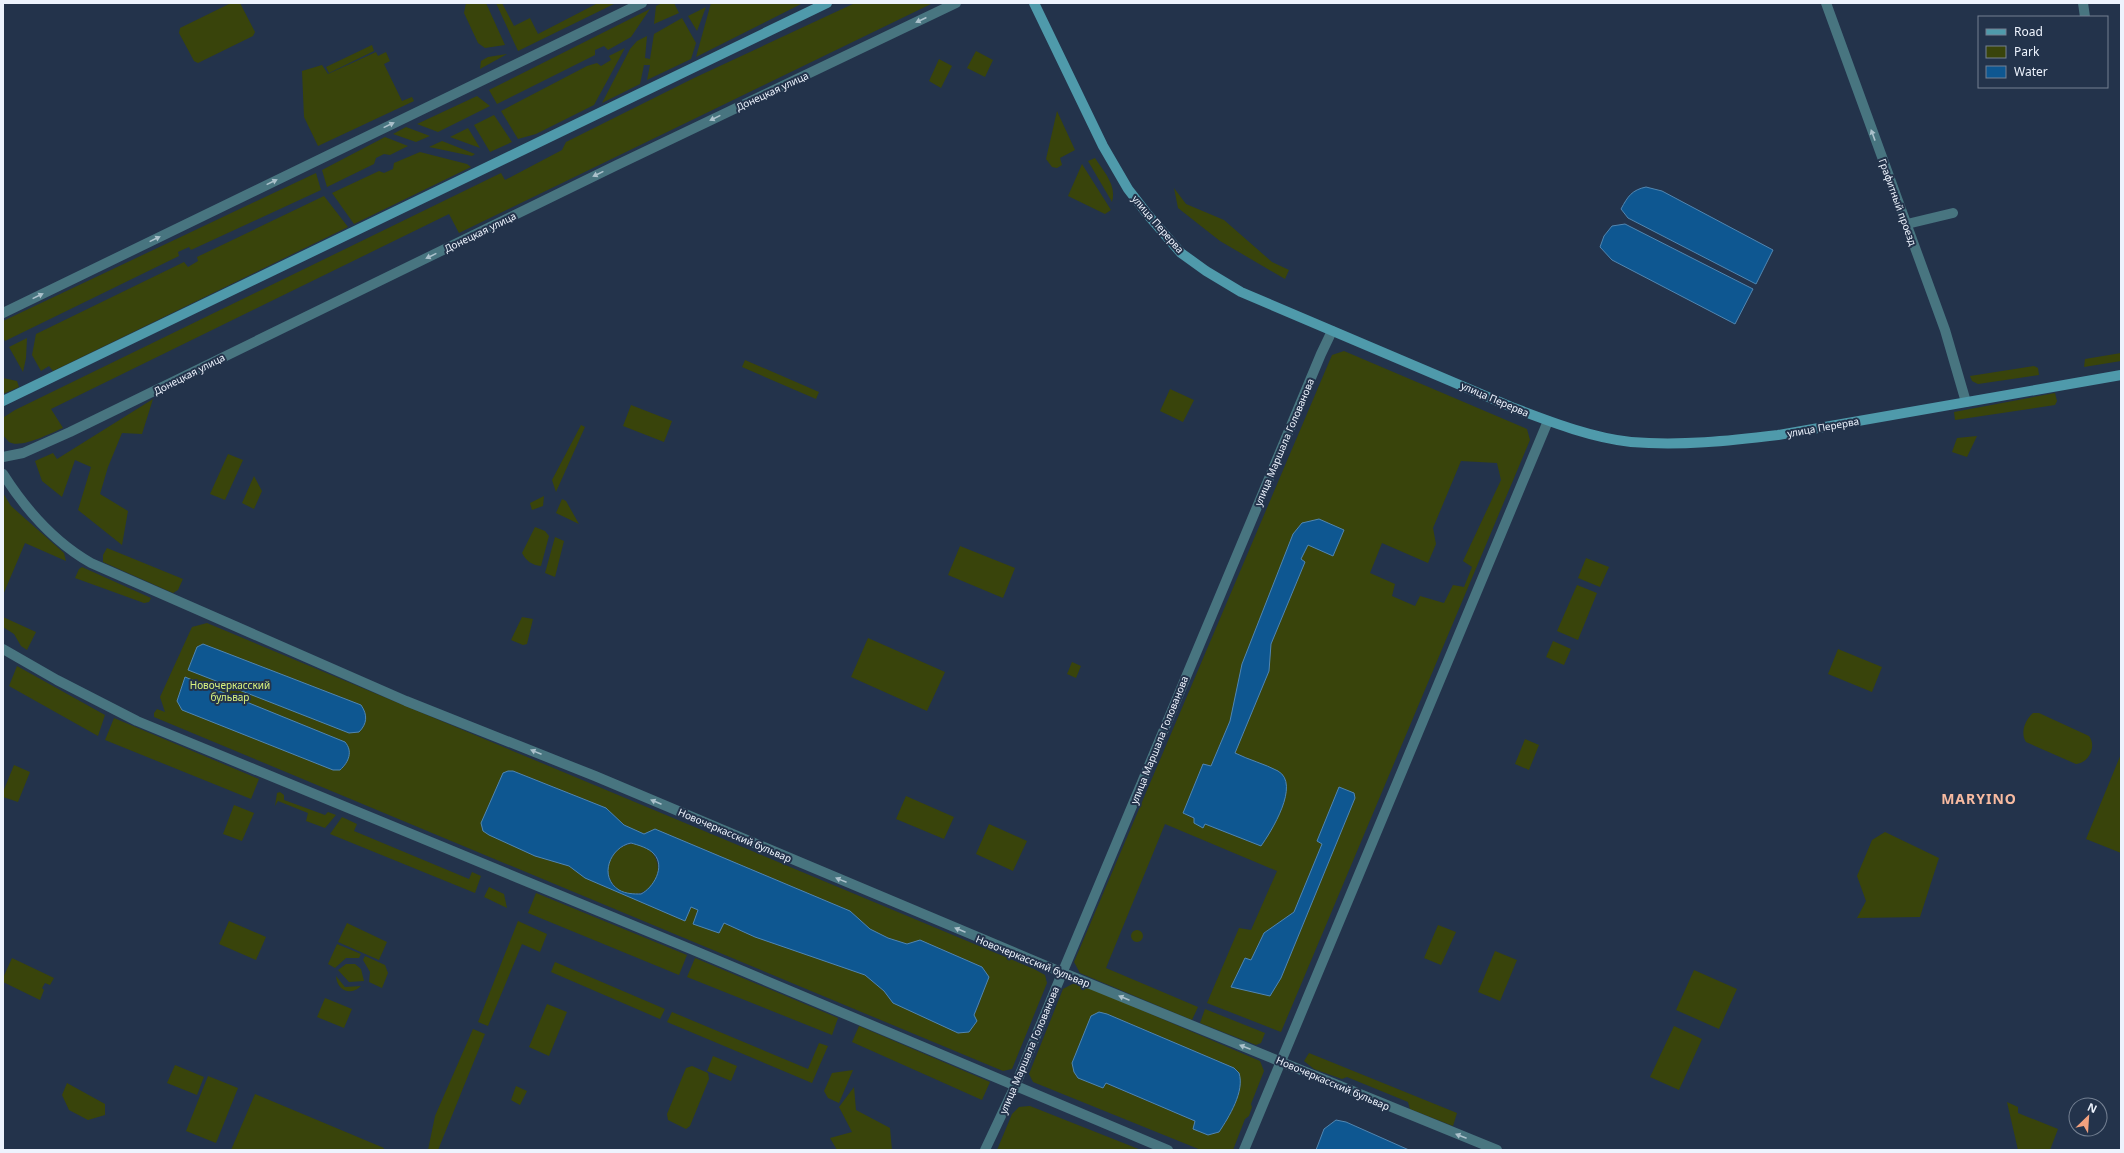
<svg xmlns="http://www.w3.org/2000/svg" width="2124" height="1153" font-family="'Noto Sans',sans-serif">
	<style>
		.green { fill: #39440b; fill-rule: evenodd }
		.water { fill: #0e5791; stroke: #5186b1; fill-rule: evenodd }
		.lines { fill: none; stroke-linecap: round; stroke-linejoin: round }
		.minor { stroke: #487580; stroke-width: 10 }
		.tertiary { stroke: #487580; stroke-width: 10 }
		.secondary { stroke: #4f9aab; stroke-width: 10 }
		.oneway { fill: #abc1cb }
		.labels { text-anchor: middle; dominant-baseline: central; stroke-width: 4; stroke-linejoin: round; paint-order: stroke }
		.street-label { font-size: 10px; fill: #edf3fd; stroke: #23334b }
		.park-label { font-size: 10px; fill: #d9f37e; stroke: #23334b }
		.district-label { font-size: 14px; font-weight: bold; letter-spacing: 1px; fill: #f8bba1; stroke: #23334b }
	</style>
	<rect width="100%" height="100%" fill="#23334b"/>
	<path class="green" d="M231 3H240L255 32 253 36 198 63 194 61 179 33 180 28Z
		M466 3H486L505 45 485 48 478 43 464 13Z
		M496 3H502L514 26 530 18 538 34 598 3H616L518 51Z
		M662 3H674L679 13 654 24 656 6Z
		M711 3H803L696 57Z
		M855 3H933L459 233 449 214 51 409 63 428C51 433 21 449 9 442 7 440 5 437 3 435L4 417 15 410 501 173 505 180 562 150 566 142 694 78Z
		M706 7 697 31 688 16Z
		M650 9 631 37 608 50 604 46 595 50V55L497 104 489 90Z
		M682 18 696 43 691 59 647 80 650 65H644L640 84 602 103 630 49 637 41 647 36 645 58 650 59 654 34Z
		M372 45 374 51 329 73 326 67Z
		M625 48 594 105 536 134 518 139 501 111 587 66 597 63 601 66 611 60 609 56Z
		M976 51 993 60 985 77 967 68Z
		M376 52 378 56 386 52 390 61 384 64 402 101 412 97 414 101 318 146 304 117 302 71 322 65 328 74Z
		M507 54 480 69 481 61 488 57Z
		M939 59 952 66 941 88 929 81Z
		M477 96 490 106 438 132 417 124Z
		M1057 111 1075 150 1060 158 1062 165 1057 168 1052 167 1046 159Z
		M494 115 512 142 490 152 474 125Z
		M406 127 430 136 416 142 393 134Z
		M468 128 480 148 450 137Z
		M385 137 408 146 390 155 384 154 376 158 374 164 327 187 322 170Z
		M442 141 475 154 472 156 429 147Z
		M420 152 467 164 471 167 354 224 332 193 379 171 384 173 393 169 394 163Z
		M1095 158C1104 172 1117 185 1112 202L1088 161Z
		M1082 164 1111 210 1105 214 1068 196Z
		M316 173 321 190 191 250 189 247 178 252 179 256 5 341 3 337V321Z
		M1174 188 1186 204 1224 220 1272 262 1289 270 1285 279 1220 241 1178 208Z
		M324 196 348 227 53 371 49 366 41 371 32 355 36 334 184 262 188 267 198 261 197 257Z
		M27 338 26 358 23 372 9 347Z
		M1344 351 1527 429 1530 440 1281 1032 1207 1003 1239 928 1251 930 1277 871 1165 824 1106 968 1198 1007 1192 1020 1080 973 1074 962 1332 355ZM1461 461 1497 463 1501 480 1463 561 1472 567 1464 587 1453 585 1444 603 1420 596 1415 606 1392 596 1395 584 1370 573 1382 543 1428 563 1436 544 1433 528ZM1319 519 1333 556 1308 544 1301 559 1305 562 1271 644 1269 671 1235 753 1280 772 1261 846 1205 824 1203 827 1194 823V819L1183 813 1203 764 1211 766 1230 721 1242 664ZM1355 798 1281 978 1270 996 1232 987 1245 958 1251 960 1264 933 1294 912 1322 844 1317 841Z
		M2121 353V361L2084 367 2085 359Z
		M745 360 819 392 816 399 742 367Z
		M2034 366 2038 368 2039 375 1978 384 1972 381 1970 376Z
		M3 378 17 381 19 387 3 394Z
		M1170 389 1194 400 1183 422 1160 411Z
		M2055 393 2057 401 2055 405 1955 420 1954 412Z
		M153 399 142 434 122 433 108 467 100 494 128 511 122 545 78 510 91 467 75 460 62 497 42 481 35 461 53 453 57 459Z
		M631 405 672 421 664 442 623 426Z
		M581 425 585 427 556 492 552 480Z
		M1977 436 1967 457 1952 452 1957 438Z
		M228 454 243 460 225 500 210 494Z
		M254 476 262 491 254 509 242 503Z
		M3 493 11 506 64 553 66 561 25 543 3 595Z
		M544 496 543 506 532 510 530 503Z
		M562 499 566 501 579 524 556 513Z
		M535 527 545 531 549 536 541 566C532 565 526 561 522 553Z
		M555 537 564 541 555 577 545 573Z
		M960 546 1015 568 1003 598 948 575Z
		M107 548 183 579 178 590 173 593 103 562V555Z
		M1586 558 1609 567 1600 587 1578 578Z
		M82 567 151 598 149 602 144 603 75 578 79 569Z
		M1577 585 1597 593 1578 640 1557 631Z
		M3 617 36 632 27 650 21 646 14 634 3 627Z
		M522 617 533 619 527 644 523 645 511 640Z
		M207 623 1034 969 1045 975 1047 983 1012 1069 1003 1071 154 717V713L157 709 165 712 160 697 192 627ZM508 771H513L606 808 624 825 644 834 655 829 850 911 870 929 888 938 907 944 920 940 982 967 980 1003 974 1015 893 1003 884 991 865 975 755 937 723 923 693 924 698 910 691 907 685 921 585 878 569 866 535 856 523 849Z
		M868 638 945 672 927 711 851 677Z
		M1553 641 1571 649 1564 665 1546 657Z
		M1838 649 1882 667 1872 692 1828 674Z
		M1072 662 1081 666 1076 678 1067 674Z
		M17 666 105 715 98 736 9 686Z
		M2033 713H2039L2089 736C2097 746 2089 763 2076 764L2026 742C2020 733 2025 720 2033 713Z
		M114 718 259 779 251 799 105 740Z
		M1525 739 1539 745 1529 770 1515 764Z
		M2121 754V853L2086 839Z
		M14 765 30 772 18 802 3 797V792Z
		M280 792 284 795V800L325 815 328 812 336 815 325 828 306 821 308 813 278 801 275 806 277 793Z
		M906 796 954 817 944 839 896 819Z
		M234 805 254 813 242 841 223 834Z
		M342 817 357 824 354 831 469 879 472 872 481 876 475 893 330 834Z
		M989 824 1027 841 1013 871 976 854Z
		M1885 832 1939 858 1920 917 1857 918 1866 901 1857 876 1872 840Z
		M608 869a25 25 0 1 1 50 0a25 25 0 1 1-50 0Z
		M489 887 504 894 507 908 484 897Z
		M536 893 687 955 679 975 528 913Z
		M229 921 266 937 256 960 219 944Z
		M518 921 547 934 540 952 522 944 488 1026 478 1022Z
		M347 923 387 942 379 960 338 942Z
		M1438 925 1456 932 1441 965 1424 958Z
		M1131 936a6 6 0 1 1 12 0a6 6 0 1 1-12 0Z
		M337 944 361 954 359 958H346L335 968 328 964Z
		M1495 951 1517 960 1500 1001 1478 992Z
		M365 956 385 965 388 973 382 988 369 982 370 972 363 960Z
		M12 958 54 978 50 985 45 983 42 988 44 990 40 1000 3 982V978Z
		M695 958 838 1018 832 1035 687 977Z
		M555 962 665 1009 660 1019 551 972Z
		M346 964H355L361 969 364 981 349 982 338 970Z
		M1694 970 1737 989 1719 1029 1676 1010Z
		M336 976 345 987 361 986C351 996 337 991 336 976Z
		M1076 982 1260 1061 1264 1071 1251 1104 1252 1107 1249 1116 1245 1119 1233 1150H1201L1033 1082 1029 1074 1063 989ZM1107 1014 1234 1068 1239 1073 1227 1119 1219 1132 1208 1135 1195 1121 1105 1083 1072 1063 1091 1017Z
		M325 998 352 1009 344 1028 317 1017Z
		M547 1004 567 1012 549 1056 529 1047Z
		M1205 1009 1265 1033 1261 1043 1256 1045 1200 1023Z
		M672 1012 808 1069 819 1043 828 1046 812 1083 667 1022Z
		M859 1026 990 1082 982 1100 852 1042Z
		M1674 1026 1702 1039 1679 1090 1650 1077Z
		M473 1029 485 1034 438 1150H428L435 1116Z
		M1309 1053 1457 1113 1453 1126 1410 1109 1408 1102 1347 1077 1342 1079 1314 1069 1304 1061Z
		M713 1056 737 1066 731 1081 707 1071Z
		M175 1065 204 1077 197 1095 167 1083Z
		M692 1066 708 1073 709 1079 690 1126 686 1129 668 1120 667 1114 686 1068Z
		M853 1070 839 1103 828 1098 824 1091 832 1073Z
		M208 1076 238 1088 216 1143 186 1131Z
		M67 1083 105 1104V1115L88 1120 69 1110 62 1095Z
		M516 1086 527 1091 520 1105 511 1100Z
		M854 1087 856 1110 890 1128 892 1150H837L830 1138 852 1132 839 1107Z
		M255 1094 384 1148 383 1150H231Z
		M2007 1102 2018 1107V1113L2058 1129 2050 1150H2018Z
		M1029 1106H1030L1141 1150H997L1012 1114 1019 1107Z"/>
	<path class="water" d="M1646 187 1662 191 1773 250 1756 284 1628 218 1621 209C1628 196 1632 190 1646 187Z
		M1625 224 1753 289 1735 324 1612 260 1600 247 1604 236 1612 226Z
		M1319 519 1344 530 1333 556 1308 545 1301 559 1305 562 1271 644 1269 671 1235 753C1249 760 1265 764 1278 771 1301 784 1271 832 1261 846L1205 824 1203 828 1194 823V818L1183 813 1203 764 1211 766 1230 721 1242 664 1293 534 1302 523Z
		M203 644 361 705C368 715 367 724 359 732L349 733 188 670 197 647Z
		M185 677 345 742C353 751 349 762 340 770H333L182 710 177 701Z
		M508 771H513L606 808 624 825 644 834 655 829 850 911 870 929 888 938 907 944 920 940 982 967 989 977 974 1015 977 1021 969 1032 958 1033 893 1003 884 991 865 975 755 937 724 923 719 933 693 924 698 910 691 907 685 921 585 878 569 866 535 856 489 835 483 831 481 823 503 773ZM631 843C638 845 649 848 654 854 666 867 653 888 641 894 634 894 626 894 619 890 598 877 610 847 631 843Z
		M1339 787 1354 793 1355 798 1281 978 1270 996 1231 987 1245 958 1251 960 1264 933 1294 912 1322 844 1317 841Z
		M1099 1012 1107 1014 1234 1068 1239 1073C1245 1091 1229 1117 1219 1132L1208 1135 1193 1129 1195 1121 1106 1083 1103 1088 1078 1078 1074 1072 1072 1063 1091 1016Z
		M1336 1120 1346 1122 1409 1150H1316L1324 1129Z"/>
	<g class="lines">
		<path class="minor" d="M2083 3 2085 17
			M1907 224 1953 213
			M3 313 642 3
			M3 457 23 453 70 432 617 165 956 3
			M3 474C26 510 54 542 91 563L406 701 595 776 1061 972"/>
		<path class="tertiary" d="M1826 3 1945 330 1966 402
			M3 649 57 680 137 721 693 950 1168 1150
			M1061 972 1497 1150
			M985 1150 1015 1086 1321 354 1332 331
			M1244 1150 1548 421"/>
		<path class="secondary" d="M1034 3 1103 146 1128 189 1148 215 1181 253 1206 271 1241 292 1514 408C1551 422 1592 438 1631 442 1680 446 1729 441 1778 435L2121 375
			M3 401 827 3"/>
	</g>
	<defs><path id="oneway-solid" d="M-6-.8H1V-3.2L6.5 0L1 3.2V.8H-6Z"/></defs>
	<g class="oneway">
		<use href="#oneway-solid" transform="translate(921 20) rotate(155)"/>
		<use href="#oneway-solid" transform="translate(715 118) rotate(154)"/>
		<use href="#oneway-solid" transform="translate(389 125) rotate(-26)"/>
		<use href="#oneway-solid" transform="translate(1873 135) rotate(-110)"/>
		<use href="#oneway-solid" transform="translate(598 174) rotate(154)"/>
		<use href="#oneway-solid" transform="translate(272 182) rotate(-26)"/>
		<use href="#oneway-solid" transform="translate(155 239) rotate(-26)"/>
		<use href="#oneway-solid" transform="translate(431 256) rotate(154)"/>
		<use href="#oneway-solid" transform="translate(38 296) rotate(-26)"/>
		<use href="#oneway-solid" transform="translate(536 752) rotate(-158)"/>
		<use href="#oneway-solid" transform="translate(656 802) rotate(-157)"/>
		<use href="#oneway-solid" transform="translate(841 880) rotate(-158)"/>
		<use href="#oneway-solid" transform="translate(960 930) rotate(-157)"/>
		<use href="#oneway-solid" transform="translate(1124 998) rotate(-157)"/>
		<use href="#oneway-solid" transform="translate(1245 1047) rotate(-159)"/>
		<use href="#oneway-solid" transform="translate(1461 1136) rotate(-159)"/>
	</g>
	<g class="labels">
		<g class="street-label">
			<text transform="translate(772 91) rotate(-25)">Донецкая улица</text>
			<text transform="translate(1898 202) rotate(70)">Графитный проезд</text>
			<text transform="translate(1158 224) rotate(49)">улица Перерва</text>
			<text transform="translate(480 232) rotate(-26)">Донецкая улица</text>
			<text transform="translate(189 374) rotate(-27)">Донецкая улица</text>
			<text transform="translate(1495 399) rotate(23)">улица Перерва</text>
			<text transform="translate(1823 427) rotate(-10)">улица Перерва</text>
			<text transform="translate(1284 442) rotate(-67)">улица Маршала Голованова</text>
			<text transform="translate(1159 740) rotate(-68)">улица Маршала Голованова</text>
			<text transform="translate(735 835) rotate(23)">Новочеркасский бульвар</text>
			<text transform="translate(1033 961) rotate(22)">Новочеркасский бульвар</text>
			<text transform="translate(1029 1050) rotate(-67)">улица Маршала Голованова</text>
			<text transform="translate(1333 1083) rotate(23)">Новочеркасский бульвар</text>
		</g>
		<g class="park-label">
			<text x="230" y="685">Новочеркасский<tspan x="230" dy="12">бульвар</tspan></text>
		</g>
		<g class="district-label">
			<text x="1979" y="798">MARYINO</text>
		</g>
	</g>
	<rect width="2124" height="1153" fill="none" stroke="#edf3fd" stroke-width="8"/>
	<rect x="1978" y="16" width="130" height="72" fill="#23334b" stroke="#748092"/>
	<rect x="1986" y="29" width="20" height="6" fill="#4f9aab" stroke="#748092"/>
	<text x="2014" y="36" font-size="12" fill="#edf3fd">Road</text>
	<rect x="1986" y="46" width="20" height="12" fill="#39440b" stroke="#748092"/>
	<text x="2014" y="56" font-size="12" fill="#edf3fd">Park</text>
	<rect x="1986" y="66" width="20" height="12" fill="#0e5791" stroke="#748092"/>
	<text x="2014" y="76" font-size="12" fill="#edf3fd">Water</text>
	<g transform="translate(2088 1117) rotate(25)"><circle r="19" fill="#23334b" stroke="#748092"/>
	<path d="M0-3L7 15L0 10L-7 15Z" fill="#f2a17e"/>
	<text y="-6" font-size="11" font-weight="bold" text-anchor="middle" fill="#edf3fd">N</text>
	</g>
</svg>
